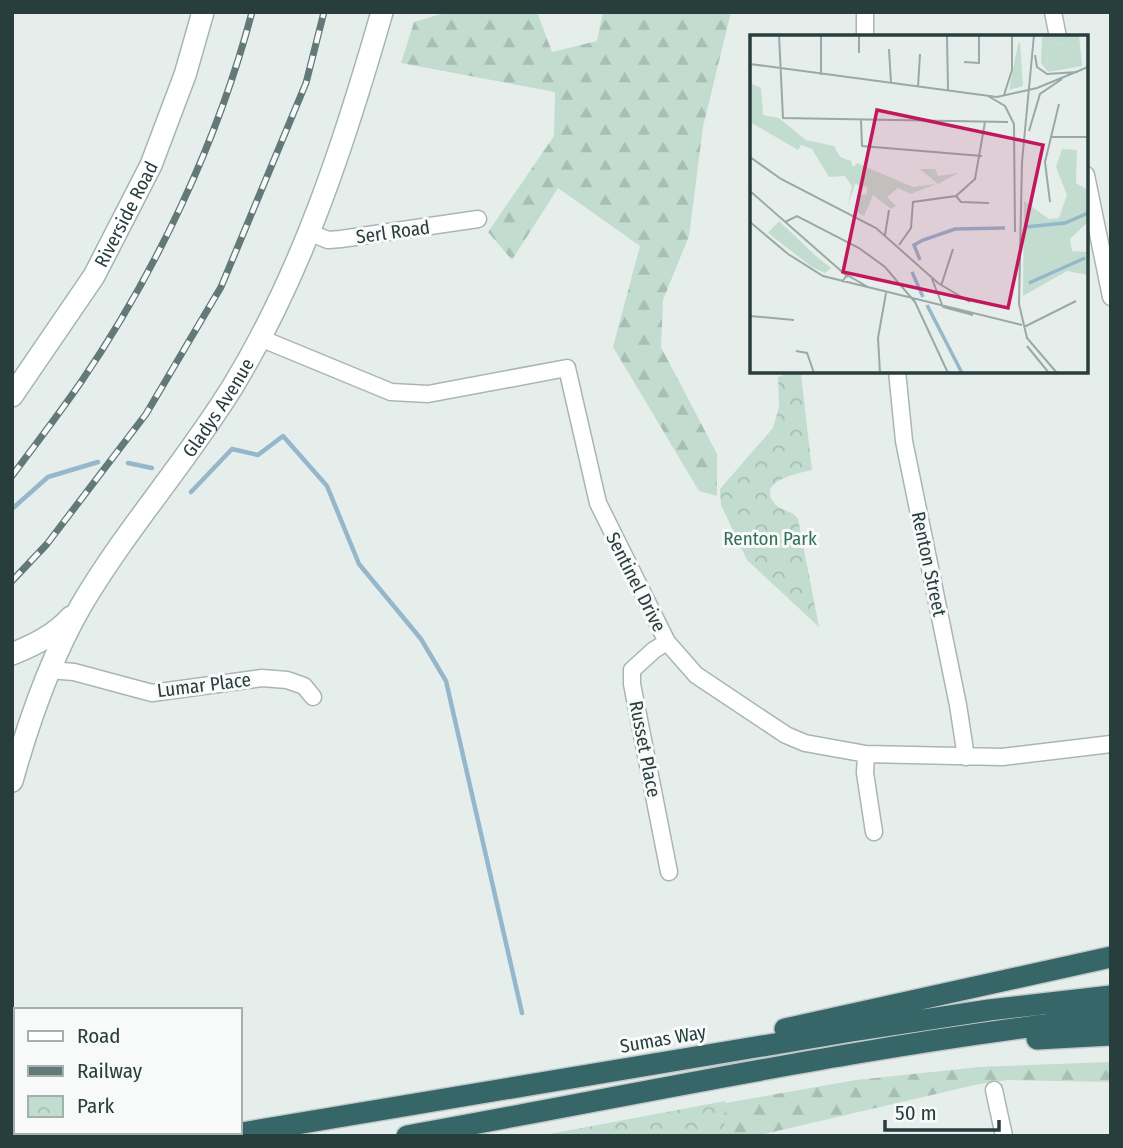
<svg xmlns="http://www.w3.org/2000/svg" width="1123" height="1148" font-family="'Fira Sans Condensed',sans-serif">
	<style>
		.forest { fill: url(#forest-firs) }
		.park { fill: url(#park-crowns) }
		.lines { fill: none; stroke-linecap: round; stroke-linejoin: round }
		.stream { stroke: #95b7cc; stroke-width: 4.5 }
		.street-casing { stroke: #a9b6b4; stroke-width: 19 }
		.secondary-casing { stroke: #a3b5b3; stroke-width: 24 }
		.highway-casing { stroke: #c3c9c9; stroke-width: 24 }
		.street { stroke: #fff; stroke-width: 16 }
		.secondary { stroke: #fff; stroke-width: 21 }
		.highway { stroke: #366667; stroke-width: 21 }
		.rail-casing { stroke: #627978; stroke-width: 7 }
		.rail { stroke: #f7faf9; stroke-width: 4.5; stroke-dasharray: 13; stroke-linecap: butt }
		.labels { text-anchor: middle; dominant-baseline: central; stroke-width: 6; stroke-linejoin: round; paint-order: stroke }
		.street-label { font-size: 19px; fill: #273e3d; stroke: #f7faf9 }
		.park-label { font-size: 19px; fill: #36705a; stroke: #f7faf9 }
		.inset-river { fill: none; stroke: #95b7cc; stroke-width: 3.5 }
		.inset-road { fill: none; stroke: #9aa8a6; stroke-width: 2 }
		.view { fill: #c2185b; fill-opacity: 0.15; stroke: #c2185b; stroke-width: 3.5 }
		.inset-edge { fill: none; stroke: #273e3d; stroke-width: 3.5 }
	</style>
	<defs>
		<pattern id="forest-firs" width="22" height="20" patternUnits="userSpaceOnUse" patternTransform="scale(1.75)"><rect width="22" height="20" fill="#c2dccf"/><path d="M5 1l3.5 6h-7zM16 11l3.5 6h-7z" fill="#a7beb3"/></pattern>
		<pattern id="park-crowns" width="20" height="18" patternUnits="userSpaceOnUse" patternTransform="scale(1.75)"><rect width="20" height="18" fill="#c2dccf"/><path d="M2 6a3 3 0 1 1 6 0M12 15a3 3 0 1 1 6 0" fill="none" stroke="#a7beb3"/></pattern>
	</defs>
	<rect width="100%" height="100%" fill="#e6eeec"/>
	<path class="forest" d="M448 12H537L552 52 597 41 603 12H731L703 127 689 236 663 300 661 347 717 454V496L699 491 613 347 640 246 558 188 512 260 488 232 554 136 555 92 401 63 414 22Z
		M1111 1062V1082L1008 1080 979 1084 755 1136H539L856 1080 979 1067Z"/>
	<path class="park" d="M795 371 801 374 812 470C799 473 755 481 775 504 781 511 792 510 798 519L819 627 747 560 721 505 720 489 773 428 779 407 778 377Z
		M725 1101 724 1136H539Z"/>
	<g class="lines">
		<path class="stream" d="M128 463 152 468
			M191 492 232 449 258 455 283 436 327 486 359 564 421 639 446 681 522 1013
			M12 509 48 477 98 462"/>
		<defs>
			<path id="street" d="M865 12V37
				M1053 12 1058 37
				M1086 175 1111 297
				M308 232 328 240 341 239 478 219
				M260 338 391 392 428 394 567 368 598 503 667 642 696 675 786 735 805 743 866 754 1002 757 1111 744
				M897 371 904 441 958 705 966 757
				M667 642 654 650 632 670V684L669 872
				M49 670 74 672 152 693 262 678 287 680 304 686 313 697
				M866 754 865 773 874 832
				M994 1090 1004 1136"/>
			<g id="secondary">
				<path id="s1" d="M12 396 94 276 151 165 185 75 203 12"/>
				<path d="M12 654C34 645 55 635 71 617"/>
				<path id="s2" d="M12 781C29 720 50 659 82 604 127 528 187 461 233 386 303 271 345 141 382 12"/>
			</g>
			<path id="highway" d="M785 1029 1111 957
				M1037 1039 1111 1035
				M224 1136 852 1031 989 1010 1111 996
				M407 1136C641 1094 874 1043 1111 1017"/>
		</defs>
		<use href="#street" class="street-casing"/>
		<use href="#secondary" class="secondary-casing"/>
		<use href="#highway" class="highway-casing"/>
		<use href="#street" class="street"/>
		<use href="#secondary" class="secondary"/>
		<use href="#highway" class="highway"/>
		<defs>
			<path id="rail" d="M12 476C35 445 59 414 81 382 156 272 218 141 252 12
				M12 581 47 544 146 414 221 287 306 83 324 12"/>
		</defs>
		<use href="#rail" class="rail-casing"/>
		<use href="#rail" class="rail"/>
	</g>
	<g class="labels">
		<g class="street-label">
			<text stroke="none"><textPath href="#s1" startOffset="215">Riverside Road</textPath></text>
			<text transform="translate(393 232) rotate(-8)">Serl Road</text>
			<text stroke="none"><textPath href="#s2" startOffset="430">Gladys Avenue</textPath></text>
			<text transform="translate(929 564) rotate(78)">Renton Street</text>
			<text transform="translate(636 582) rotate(63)">Sentinel Drive</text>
			<text transform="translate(204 685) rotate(-7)">Lumar Place</text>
			<text transform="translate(645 749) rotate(79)">Russet Place</text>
			<text transform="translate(663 1039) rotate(-10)">Sumas Way</text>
		</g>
		<g class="park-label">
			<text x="770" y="538">Renton Park</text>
		</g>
	</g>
	<g transform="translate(750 35)">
		<rect width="338" height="338" fill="#e6eeec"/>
		<path d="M316 0H329L332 31 298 37 297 10 316 9ZM29 186 67 222 81 233 75 238 62 232 18 198Z" fill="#c2dccf"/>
		<path d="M270 7 273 51 259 55 268 9ZM0 48 11 53 13 80 29 83 56 105 84 111 90 122 101 126 103 132 107 128 163 152 186 149 161 159 148 153 137 162 146 171 141 174 123 160 114 181 108 178 107 161 117 159V152L105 149 97 174 102 151 95 141 79 142 62 114 51 110 48 115 0 87Z" fill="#c2dccf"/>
		<path d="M292 0H316V9L297 10 298 37 291 28ZM312 114 327 115 326 148 338 155V187L320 204 322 216 338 217V240L317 236 273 261 274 166 299 184 309 183 317 160 306 132ZM170 134H185L188 141 208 138 188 149Z" fill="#c2dccf"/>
		<path class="inset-river" d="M275 192 315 188 338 178M170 225 164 210 173 205 205 194 255 193M162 237 173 262M279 248 335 223M177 270 212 338"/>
		<path class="inset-road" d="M29 0 33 83 258 87M71 0V40M284 0 272 127 269 269 277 303 307 338M197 1 198 55M109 7V18V0M139 14 141 48M285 20 287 32 297 39 328 37M214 27 229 28V0M0 29 247 62 287 53 338 32M168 52 170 19M254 60 262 35V0M238 61 255 71 264 89 265 197M111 85 112 111 232 121M279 96 290 59 312 44M301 102H338M0 122 31 144 126 193 188 248 220 267M0 156 98 242M206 161 211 167 239 168M300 167 295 127 309 69M0 187 38 219 73 241 272 290M35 187 47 181 109 213 135 232 165 267 198 338M135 200 139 175M149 210 161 193 163 167 206 161 225 144 235 87M182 244 193 272 223 280M92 247 97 240 118 252M191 251 203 214M0 281 44 285M274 292 326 266M277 311 299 338M46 316 57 318 64 338M130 338 128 303 136 258"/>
		<path class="view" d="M127 75 293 110 258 273 93 237Z"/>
		<rect width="338" height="338" class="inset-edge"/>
	</g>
	<rect width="1123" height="1148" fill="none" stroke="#273e3d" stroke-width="28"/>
	<rect x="14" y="1008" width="228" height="126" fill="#f7faf9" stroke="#a4afae" stroke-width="2"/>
	<rect x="28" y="1031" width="35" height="10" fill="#ffffff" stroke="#a4afae" stroke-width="2"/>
	<text x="77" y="1043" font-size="21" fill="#273e3d">Road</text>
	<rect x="28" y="1066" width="35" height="10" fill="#627978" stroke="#a4afae" stroke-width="2"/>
	<text x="77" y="1078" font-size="21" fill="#273e3d">Railway</text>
	<rect x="28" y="1096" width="35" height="21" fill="url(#park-crowns)" stroke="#a4afae" stroke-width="2"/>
	<text x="77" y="1113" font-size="21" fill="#273e3d">Park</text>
	<path d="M885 1120v10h114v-10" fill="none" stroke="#273e3d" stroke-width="3.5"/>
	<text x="895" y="1120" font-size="21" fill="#273e3d" stroke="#f7faf9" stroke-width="5" paint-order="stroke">50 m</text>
</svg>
